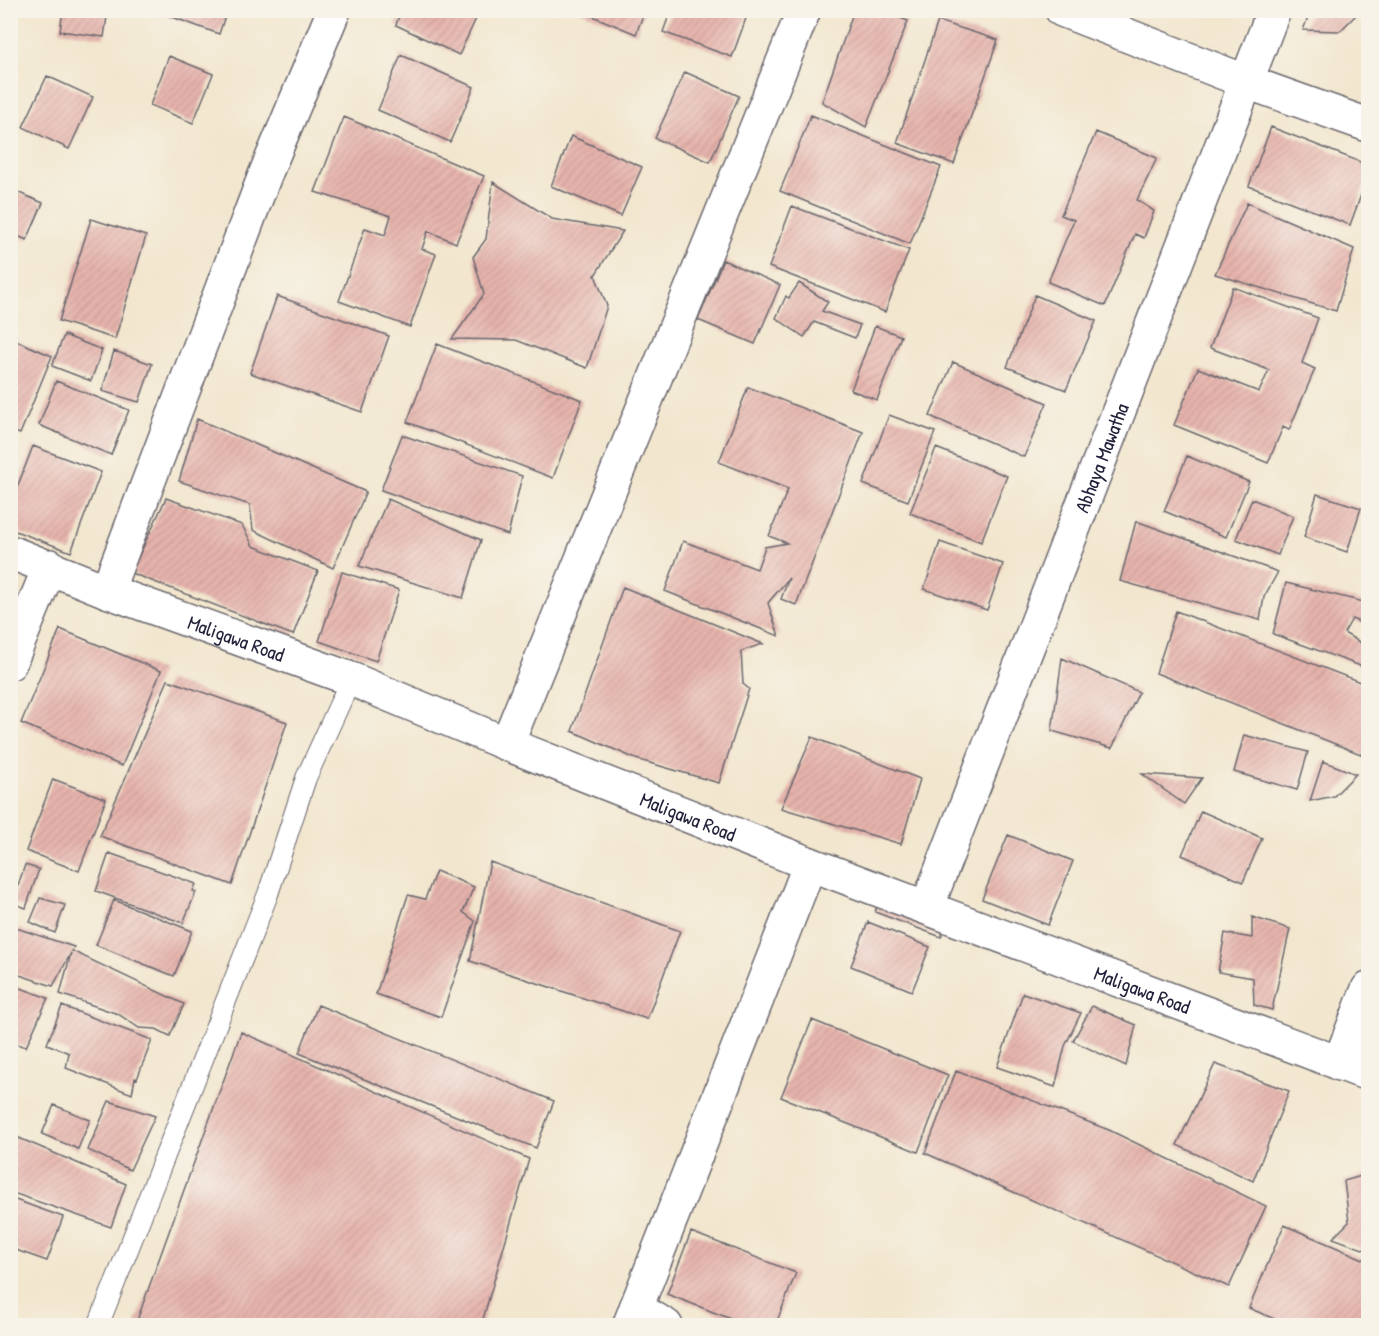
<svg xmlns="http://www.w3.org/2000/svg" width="1379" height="1336" font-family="'Patrick Hand',sans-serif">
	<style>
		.building { fill: url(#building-hatch) }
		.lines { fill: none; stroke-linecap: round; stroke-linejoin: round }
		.lane-casing { stroke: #6b676e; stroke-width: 22 }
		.street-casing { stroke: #6b676e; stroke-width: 36 }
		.lane { stroke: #fff; stroke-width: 20 }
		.street { stroke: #fff; stroke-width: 33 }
		.labels { text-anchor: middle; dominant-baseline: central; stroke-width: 5; stroke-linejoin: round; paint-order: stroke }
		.street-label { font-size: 20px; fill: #22223b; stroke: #f7f3e8 }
	</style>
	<defs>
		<pattern id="building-hatch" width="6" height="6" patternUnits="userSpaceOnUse" patternTransform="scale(1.5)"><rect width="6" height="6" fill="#e6b3ac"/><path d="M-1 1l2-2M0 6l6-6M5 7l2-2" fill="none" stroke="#c59a95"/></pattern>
	</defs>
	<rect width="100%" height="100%" fill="#f7f3e8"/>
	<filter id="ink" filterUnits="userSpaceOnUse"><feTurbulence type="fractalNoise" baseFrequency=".0167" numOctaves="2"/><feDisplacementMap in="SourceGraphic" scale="12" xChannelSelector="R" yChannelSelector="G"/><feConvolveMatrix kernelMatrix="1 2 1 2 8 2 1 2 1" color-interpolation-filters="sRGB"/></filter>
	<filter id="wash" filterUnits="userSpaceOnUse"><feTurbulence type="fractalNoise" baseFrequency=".008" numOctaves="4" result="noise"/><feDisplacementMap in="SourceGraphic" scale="24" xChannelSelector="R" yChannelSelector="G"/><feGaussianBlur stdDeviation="1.35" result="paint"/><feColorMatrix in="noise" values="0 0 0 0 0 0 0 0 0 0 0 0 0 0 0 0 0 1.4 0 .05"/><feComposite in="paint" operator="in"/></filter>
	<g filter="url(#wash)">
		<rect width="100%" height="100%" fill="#f2e6ce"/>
		<g id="blocks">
			<path class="building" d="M63 10H108L104 37 60 31Z
				M153 10H227L219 34Z
				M401 10H480L459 55 396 25Z
				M578 10H645L636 34Z
				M671 10H749L732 57 663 32Z
				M854 10H880L908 21 866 127 822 102Z
				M1311 10H1361L1340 31 1303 30Z
				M938 21 998 40 954 164 897 143Z
				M401 55 474 87 450 142 378 110Z
				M169 56 213 74 193 123 150 105Z
				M685 72 739 96 710 162 655 138Z
				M47 76 93 97 69 149 23 127Z
				M811 115 941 167 910 244 780 191Z
				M344 117 484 176 456 243 428 231 422 249 436 254 410 327 339 301 365 228 385 235 391 216 315 192Z
				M1271 127 1368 165V176L1350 225 1249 186Z
				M1096 132 1157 158 1137 200 1154 211 1144 238 1135 234 1105 306 1048 282 1074 220 1061 215Z
				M571 136 642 167 621 216 551 186Z
				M493 182 552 219 623 231 595 275 607 306 587 368 516 340 452 339 484 294 473 257 486 239Z
				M10 189 43 203 27 240 10 233Z
				M1247 203 1354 249 1336 311 1215 274Z
				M792 206 909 250 885 312 769 267Z
				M91 219 146 236 115 339 59 321Z
				M723 260 780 285 755 344 698 320Z
				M10 263 17 266 11 283H10Z
				M799 283 828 302 822 311 860 325 855 338 814 322 804 337 776 318 786 296 789 298Z
				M1233 287 1318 318 1302 363 1315 369 1289 430 1283 427 1268 463 1174 425 1198 368 1259 392 1269 370 1210 348Z
				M1035 295 1096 321 1066 390 1007 367Z
				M277 296 389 336 362 412 250 373Z
				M875 326 901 336 877 400 851 390Z
				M64 335 102 350 91 381 52 366Z
				M10 338 52 356 20 434 10 430Z
				M437 344 582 400 553 478 407 422Z
				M114 351 152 364 139 402 102 391Z
				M953 362 1047 403 1024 457 930 416Z
				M56 381 129 410 111 455 39 425Z
				M748 387 863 432 796 605 781 599 789 578 768 603 779 636 665 591 683 541 757 569 765 547 787 543 769 536 788 489 719 462Z
				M889 415 935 432 908 501 863 484Z
				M197 419 366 492 333 568 253 530 250 505 179 481Z
				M402 435 522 476 508 535 381 490Z
				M33 446 101 472 71 552 10 529V506Z
				M936 448 1007 476 981 542 910 513Z
				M1187 456 1249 482 1226 537 1164 511Z
				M1317 494 1361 508 1347 552 1304 537Z
				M166 498 242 525 253 546 318 571 293 635 131 573Z
				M388 499 481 540 463 598 359 566Z
				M1252 499 1293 516 1278 555 1236 539Z
				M1136 521 1278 572 1264 597 1260 620 1120 581Z
				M940 542 1003 564 987 610 924 589Z
				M342 572 399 590 376 661 319 641Z
				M1286 583 1368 603V626L1352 619 1344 633 1368 647 1366 668 1273 634Z
				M623 587 763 644 741 651 743 684 749 689 719 783 636 759 572 731Z
				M1176 611 1368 685V757L1156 673Z
				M60 629 161 671 122 766 21 723Z
				M1062 658 1139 692 1112 748 1052 731Z
				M168 680 287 722 232 885 100 836Z
				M1244 735 1308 752 1297 790 1234 772Z
				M812 737 920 779 901 844 781 808Z
				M1323 761 1356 774 1334 796 1310 801Z
				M1142 774 1202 778 1184 804Z
				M53 779 106 799 79 871 26 851Z
				M1201 811 1262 838 1243 882 1182 855Z
				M1008 835 1073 861 1048 925 982 899Z
				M109 853 196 884 193 891 196 892 183 923 96 891Z
				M490 862 680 931 647 1019 470 961Z
				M25 865 39 869 26 908 12 903Z
				M436 871 474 887 463 912 475 921 441 1017 376 994 408 895 425 899Z
				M882 892 948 917 941 937 875 912Z
				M40 898 65 905 55 933 30 922Z
				M114 900 192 931 174 976 96 945Z
				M1252 917 1290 929 1272 1010 1254 1005 1253 978 1218 972 1225 933 1252 938Z
				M868 922 930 947 912 991 851 966Z
				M10 926 74 947 72 951 184 1004 170 1036 156 1029 139 1028 118 1014 60 994 71 953 53 986 10 972Z
				M10 984 48 998 26 1047 10 1042Z
				M1023 993 1081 1013 1065 1046 1055 1087 997 1067Z
				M318 1005 554 1101 536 1148 299 1053Z
				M62 1006 152 1040 137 1079 135 1078 132 1094 66 1068 69 1053 47 1044Z
				M1092 1006 1136 1025 1126 1066 1073 1041Z
				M812 1020 948 1075 918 1152 781 1097Z
				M241 1032 529 1159 481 1326H135Z
				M1215 1064 1289 1091 1253 1181 1177 1145Z
				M956 1071 1109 1130 1266 1206 1229 1287 925 1153Z
				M109 1101 155 1116 130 1170 88 1150Z
				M54 1105 90 1120 78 1149 42 1134Z
				M12 1135 126 1184 111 1227 10 1192Z
				M1368 1174V1251L1333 1238 1349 1222 1344 1181Z
				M10 1198 63 1217 47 1261 10 1248Z
				M1284 1225 1368 1261V1326H1291L1249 1308Z
				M691 1232 796 1273 775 1326H749L667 1294Z"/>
		</g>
	</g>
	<g filter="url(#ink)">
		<use href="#blocks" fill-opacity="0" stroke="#6b676e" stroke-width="1.5"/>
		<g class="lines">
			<defs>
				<path id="lane" d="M98 1326 268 894 306 778 351 679"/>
				<g id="street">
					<path d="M1062 10 1247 82 1368 125"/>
					<path id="s1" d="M10 552 107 591 351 679 507 744 810 864 1368 1074"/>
					<path d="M107 591 265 175 334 10"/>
					<path d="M10 663 50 566"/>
					<path d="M507 744 804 10"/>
					<path id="s2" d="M927 907 1274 10"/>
					<path d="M1339 1064 1368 989"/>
					<path d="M636 1308 666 1326"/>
					<path d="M629 1326 810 864"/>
				</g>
			</defs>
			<use href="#lane" class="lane-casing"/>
			<use href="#street" class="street-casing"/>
			<use href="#lane" class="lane"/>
			<use href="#street" class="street"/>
		</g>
	</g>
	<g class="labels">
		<g class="street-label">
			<text stroke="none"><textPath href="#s2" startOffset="482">Abhaya Mawatha</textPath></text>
			<text stroke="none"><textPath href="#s1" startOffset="242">Maligawa Road</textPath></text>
			<text stroke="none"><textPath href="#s1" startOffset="728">Maligawa Road</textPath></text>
			<text stroke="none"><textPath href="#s1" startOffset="1214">Maligawa Road</textPath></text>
		</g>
	</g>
	<rect width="1379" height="1336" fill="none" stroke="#f7f3e8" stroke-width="36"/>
</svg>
